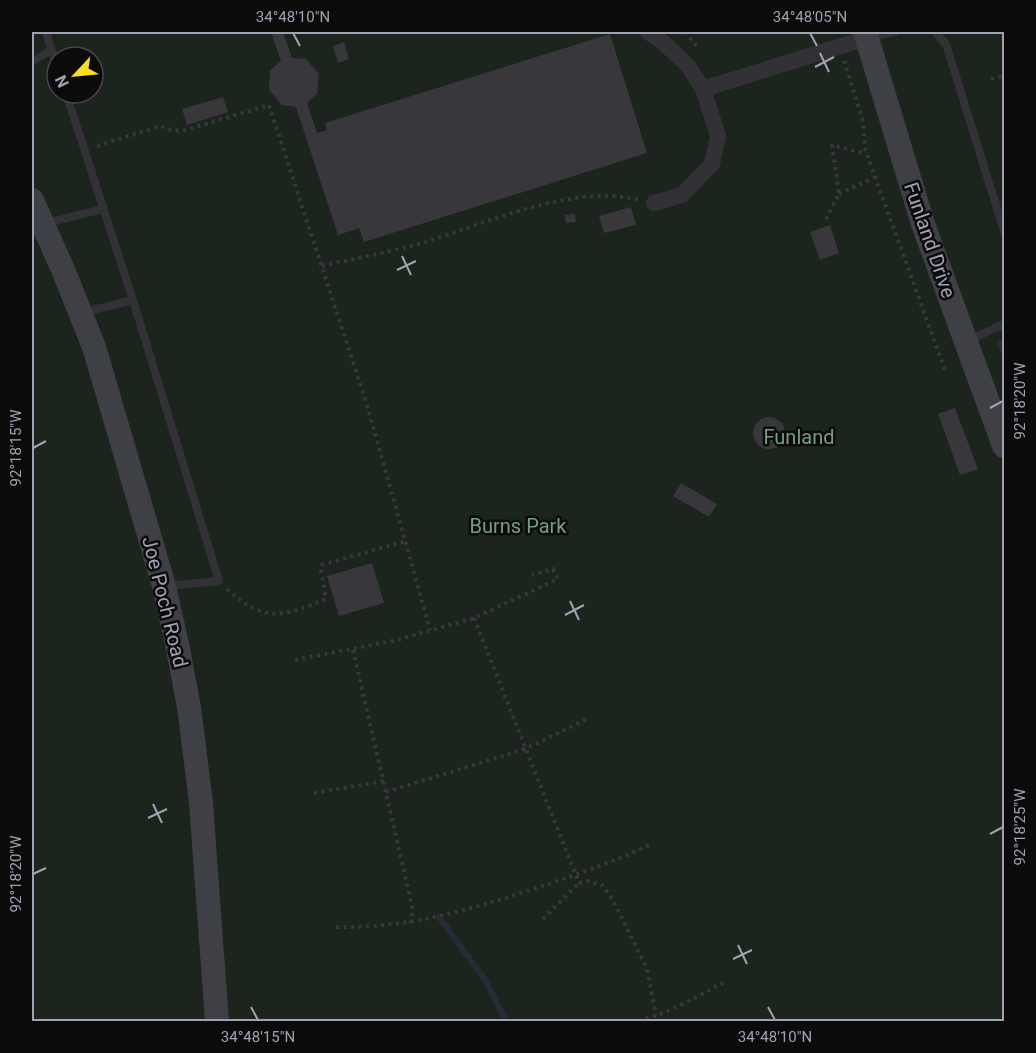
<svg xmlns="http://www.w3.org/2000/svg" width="1036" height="1053" font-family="Roboto,sans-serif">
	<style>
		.green { fill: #1c241e; fill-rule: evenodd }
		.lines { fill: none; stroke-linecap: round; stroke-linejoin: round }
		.stream { stroke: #262b35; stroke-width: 6 }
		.building { fill: #37373c }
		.path { stroke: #37373d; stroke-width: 4; stroke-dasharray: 3 4.5; stroke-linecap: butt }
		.lane { stroke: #313136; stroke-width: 8 }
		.street { stroke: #313136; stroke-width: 16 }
		.secondary { stroke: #3f3f46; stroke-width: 24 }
		.ticks { fill: none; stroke: #a0a2b3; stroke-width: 2 }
		.labels { text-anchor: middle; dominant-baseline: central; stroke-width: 5; stroke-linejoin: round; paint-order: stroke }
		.street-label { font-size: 20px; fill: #a0a2b3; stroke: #0b0b0c }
		.park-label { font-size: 20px; fill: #769f81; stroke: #0b0b0c }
		.neatline { fill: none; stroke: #a0a2b3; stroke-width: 2 }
		.ticks-label { font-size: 15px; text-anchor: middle; fill: #a0a2b3 }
	</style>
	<rect width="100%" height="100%" fill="#101011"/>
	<path class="green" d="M32 32H1004V1021H32ZM57 57H93V93H57Z"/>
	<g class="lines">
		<path class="stream" d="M1000 343 1004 353
			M439 917 486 981 506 1022"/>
	</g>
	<path class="building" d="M271 32H283L292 58 306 59 319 74 317 94 307 103 317 133 327 130 325 123 610 34 647 153 364 242 359 228 338 235 296 107 282 105 269 90 270 70 281 61Z
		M344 42 349 59 338 63 333 46Z
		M223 97 228 112 187 125 182 109Z
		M631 207 636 225 604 233 599 216Z
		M575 214 576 222 566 223 565 215Z
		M830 225 839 253 820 260 810 232Z
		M955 408 978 469 960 475 938 414Z
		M753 433a16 16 0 1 1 32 0a16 16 0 1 1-32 0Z
		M681 483 717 504 709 517 673 496Z
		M372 563 384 603 339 616 327 576Z"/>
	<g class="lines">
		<path class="path" d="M685 32 699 49
			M844 61 863 121 865 149 946 373
			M991 79 1004 76
			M97 146 160 126 174 131 185 130 269 105 367 405 430 630
			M839 194 875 177
			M826 219 839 194 832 145 866 154
			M322 266C356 258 391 252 425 242 488 223 573 183 639 200
			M227 589C263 623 283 617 326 599L321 570 322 565 406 541
			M474 618 579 883 587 881 602 885 613 900 647 969 656 1015
			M353 650 413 910 411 923
			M295 660 397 640 474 618 558 579 553 569 532 575
			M386 792 525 749 589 718
			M314 793 384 781
			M543 919 579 883
			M336 927C408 928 467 911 536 888 575 875 614 862 651 844
			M631 1022C664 1017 695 997 725 982
			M1004 1022V1020"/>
		<path class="lane" d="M46 32 57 67
			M935 32 946 44 1004 231
			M870 37 895 32
			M32 62 51 50
			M66 93 133 300 219 581 167 586
			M46 223 103 209
			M81 313 133 300
			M967 341 1004 324"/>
		<path class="street" d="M648 32 664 43 688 66 703 89 718 136 712 164 682 195 654 203
			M703 89 867 38"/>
		<path class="secondary" d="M865 32 923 224 1004 446
			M32 200 64 272 94 347 164 586 177 644 189 707 201 803 217 1022"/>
	</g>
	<path class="ticks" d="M293 33 300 46M810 33 817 46M820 53 829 72M815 67 834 57M402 256 411 275M397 270 416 261M990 408 1003 401M33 448 46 441M570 601 579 620M565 615 584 605M153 804 162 823M148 818 167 809M990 834 1003 827M33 874 46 868M738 945 747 964M733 959 752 950M251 1007 258 1020M768 1007 775 1020"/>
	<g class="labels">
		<g class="street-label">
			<text transform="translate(930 240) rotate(71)">Funland Drive</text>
			<text transform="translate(165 602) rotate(76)">Joe Poch Road</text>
		</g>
		<g class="park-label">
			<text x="799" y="437">Funland</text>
			<text x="518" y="526">Burns Park</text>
		</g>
	</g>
	<rect width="1036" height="1053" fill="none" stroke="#0b0b0c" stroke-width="66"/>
	<g transform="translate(75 75) rotate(244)"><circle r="28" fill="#0b0b0c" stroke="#47474f" stroke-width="1.5"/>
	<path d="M0-4.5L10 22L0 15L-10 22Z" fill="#f8de21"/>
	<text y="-9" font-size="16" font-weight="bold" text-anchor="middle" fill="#a0a2b3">N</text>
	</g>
	<rect x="33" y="33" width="970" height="987" class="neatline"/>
	<g class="ticks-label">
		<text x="293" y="22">34°48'10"N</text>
		<text x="810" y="22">34°48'05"N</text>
		<text transform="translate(1020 401) rotate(-90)" y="5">92°18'20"W</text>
		<text transform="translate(16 448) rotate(-90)" y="5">92°18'15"W</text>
		<text transform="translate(1020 827) rotate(-90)" y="5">92°18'25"W</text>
		<text transform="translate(16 874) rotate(-90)" y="5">92°18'20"W</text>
		<text x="258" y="1042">34°48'15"N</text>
		<text x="775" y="1042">34°48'10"N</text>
	</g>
</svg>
